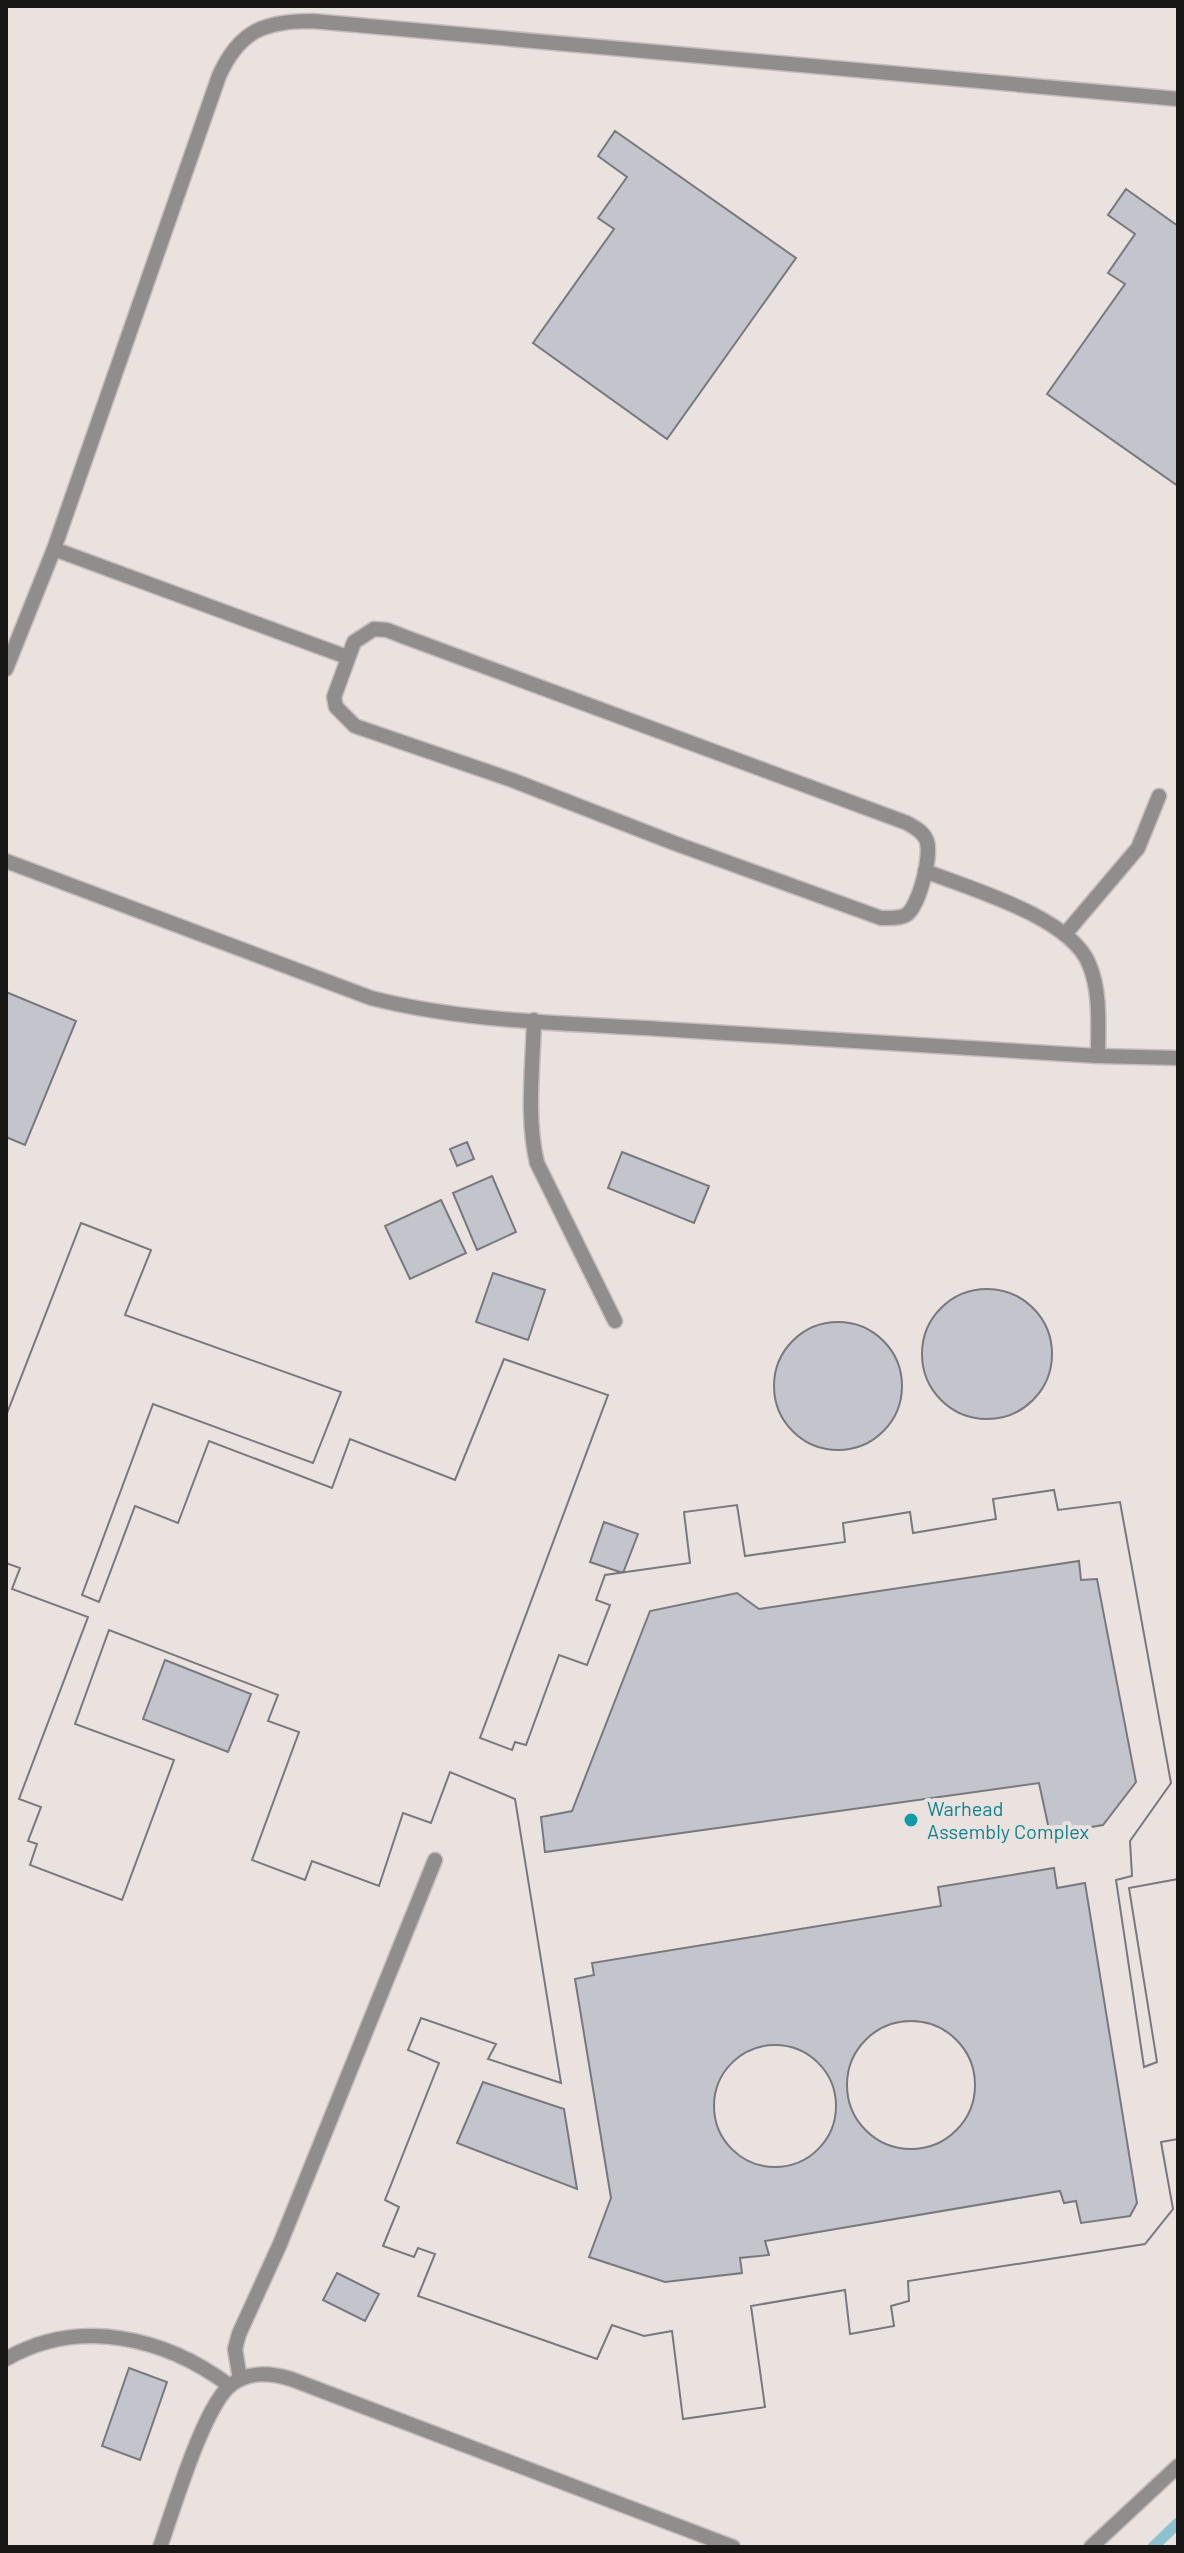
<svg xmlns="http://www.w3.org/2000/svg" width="1184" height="2553" font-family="Barlow,sans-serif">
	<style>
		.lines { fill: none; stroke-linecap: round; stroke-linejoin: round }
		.stream { stroke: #8dc1d0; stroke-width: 11 }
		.building { fill: #c4c5cc; stroke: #78787f; stroke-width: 2; fill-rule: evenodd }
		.lane-casing { stroke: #c4bdbb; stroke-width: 17 }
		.lane { stroke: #908d8c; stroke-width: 14 }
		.culture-dot { fill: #0f9aa8; stroke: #eae2df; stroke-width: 3 }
		.labels { text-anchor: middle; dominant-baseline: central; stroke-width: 8; stroke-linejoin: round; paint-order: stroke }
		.culture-label { font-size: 20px; fill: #0d838f; stroke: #eae2df; text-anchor: start }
	</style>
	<rect width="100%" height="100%" fill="#eae2df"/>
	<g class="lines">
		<path class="stream" d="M1153 2547 1178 2523"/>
	</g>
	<path class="building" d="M615 131 796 258 667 439 533 343 614 229 598 218 627 177 598 156Z
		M1126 189 1178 226V486L1047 394 1125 284 1108 273 1135 234 1108 215Z
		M6 992 76 1021 25 1145 6 1137Z
		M467 1142 474 1159 457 1166 450 1149Z
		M622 1152 709 1186 694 1223 608 1188Z
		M492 1176 516 1232 477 1250 453 1193Z
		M441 1200 466 1253 410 1279 385 1226Z
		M81 1223 151 1250 125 1315 341 1392 313 1463 153 1404 82 1595 99 1602 135 1506 178 1523 209 1441 332 1488 350 1439 455 1480 504 1359 608 1395 480 1738 512 1750 515 1742 526 1745 559 1655 587 1665 610 1605 596 1600 605 1575 690 1563 684 1512 737 1505 745 1556 845 1542 843 1523 910 1512 913 1533 996 1519 993 1499 1054 1490 1058 1510 1120 1502 1171 1783 1130 1841 1132 1876 1116 1880 1144 2067 1157 2062 1129 1888 1178 1879V2139L1161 2142 1173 2209 1145 2244 908 2281 909 2301 891 2306 894 2326 850 2334 845 2290 751 2306 765 2407 683 2419 672 2331 644 2336 612 2325 597 2359 418 2296 435 2254 418 2248 414 2257 383 2246 399 2207 385 2200 439 2063 408 2050 421 2018 496 2044 488 2059 561 2083 515 1799 450 1772 431 1823 403 1813 379 1886 312 1861 305 1880 252 1860 299 1732 268 1721 278 1695 109 1630 75 1724 174 1760 122 1900 30 1865 37 1844 28 1841 41 1807 19 1799 88 1617 12 1589 20 1568 6 1563V1416ZM1079 1561 1081 1580 1097 1579 1136 1782 1103 1825 1050 1834 1039 1783 545 1852 541 1817 572 1811 650 1611 737 1593 759 1609ZM1054 1868 1057 1888 1085 1883 1137 2203 1130 2216 1081 2223 1076 2201 1064 2203 1060 2191 765 2241 769 2255 740 2258 742 2273 665 2282 589 2257 611 2198 575 1979 594 1975 592 1963 941 1906 938 1887ZM483 2082 564 2109 577 2189 457 2143Z
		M81 1223 151 1250 125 1315 341 1392 313 1463 153 1404 82 1595 99 1602 135 1506 178 1523 209 1441 332 1488 350 1439 455 1480 504 1359 608 1395 480 1738 512 1750 515 1742 526 1745 559 1655 587 1665 610 1605 596 1600 605 1575 690 1563 684 1512 737 1505 745 1556 845 1542 843 1523 910 1512 913 1533 996 1519 993 1499 1054 1490 1058 1510 1120 1502 1171 1783 1130 1841 1132 1876 1116 1880 1144 2067 1157 2062 1129 1888 1178 1879V2139L1161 2142 1173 2209 1145 2244 908 2281 909 2301 891 2306 894 2326 850 2334 845 2290 751 2306 765 2407 683 2419 672 2331 644 2336 612 2325 597 2359 418 2296 435 2254 418 2248 414 2257 383 2246 399 2207 385 2200 439 2063 408 2050 421 2018 496 2044 488 2059 561 2083 515 1799 450 1772 431 1823 403 1813 379 1886 312 1861 305 1880 252 1860 299 1732 268 1721 278 1695 109 1630 75 1724 174 1760 122 1900 30 1865 37 1844 28 1841 41 1807 19 1799 88 1617 12 1589 20 1568 6 1563V1416Z
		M493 1273 545 1290 528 1340 476 1322Z
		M922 1354a65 65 0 1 1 130 0a65 65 0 1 1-130 0Z
		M774 1386a64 64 0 1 1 128 0a64 64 0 1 1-128 0Z
		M604 1522 638 1534 623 1573 590 1562Z
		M165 1660 251 1694 228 1752 143 1719Z
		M847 2085a64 64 0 1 1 128 0a64 64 0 1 1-128 0Z
		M714 2106a61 61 0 1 1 122 0a61 61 0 1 1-122 0Z
		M337 2273 379 2294 365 2321 323 2300Z
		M129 2368 167 2382 140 2460 102 2446Z"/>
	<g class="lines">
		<defs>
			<path id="lane" d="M54 549 347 657
				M374 629 387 630 405 637 907 823C914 827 922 831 926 839 933 853 919 907 906 915 899 919 889 918 881 918L674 843 512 780 355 726 336 707 334 697 354 642Z
				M6 669 54 549 219 76C239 31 264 21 312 21L1178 99
				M6 861 371 998C465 1022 565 1023 661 1029 807 1038 953 1047 1098 1056L1178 1058
				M925 871C971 889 1070 917 1089 964 1101 992 1098 1026 1098 1056
				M1066 933 1138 848 1159 796
				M534 1020C533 1066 526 1117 537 1163L615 1321
				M6 2359C79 2317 165 2337 230 2386
				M240 2379 235 2349 239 2334 280 2244 435 1860
				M160 2547C173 2511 204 2404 232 2384 250 2371 270 2373 291 2379L733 2547
				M1091 2547 1178 2466"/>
		</defs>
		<use href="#lane" class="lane-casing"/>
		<use href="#lane" class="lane"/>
	</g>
	<circle class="culture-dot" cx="911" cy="1820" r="8"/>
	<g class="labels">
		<g class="culture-label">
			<text x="927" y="1808">Warhead<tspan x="927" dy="23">Assembly Complex</tspan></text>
		</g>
	</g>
	<rect width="1184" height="2553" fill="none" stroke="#191715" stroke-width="16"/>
</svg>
